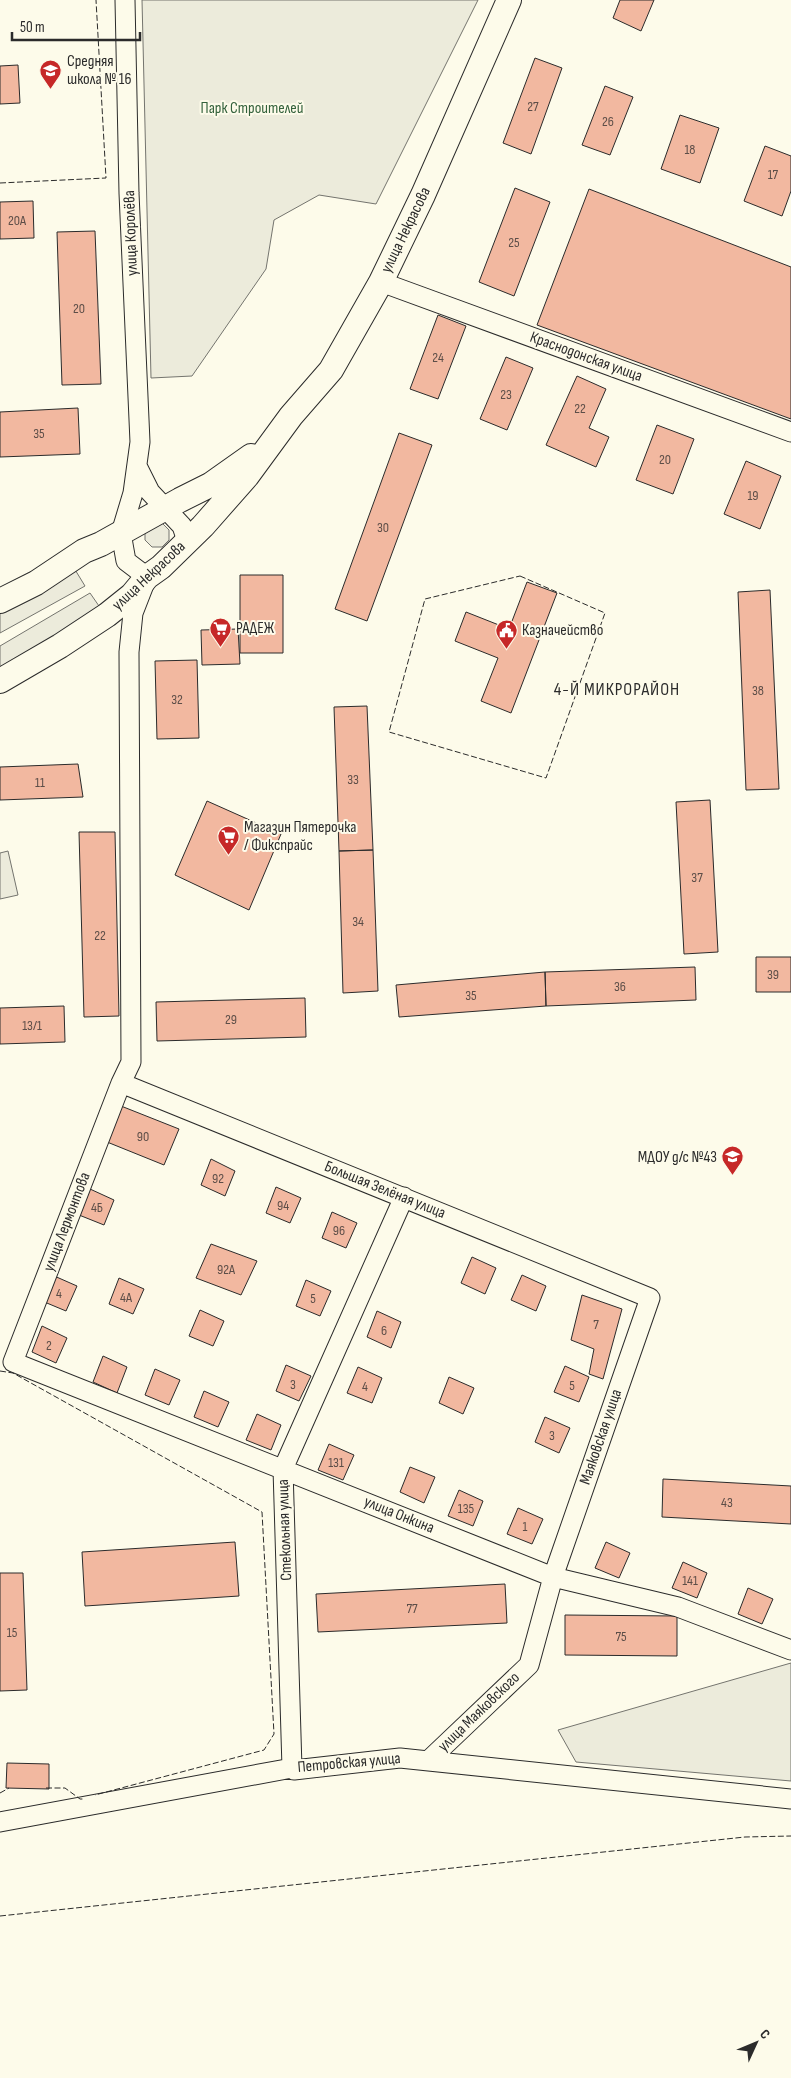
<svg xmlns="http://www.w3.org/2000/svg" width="791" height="2078" font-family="'Sofia Sans Condensed',sans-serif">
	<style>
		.green { fill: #ecebdb; stroke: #74746e }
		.building { fill: #f2b8a0; stroke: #2b2b2b }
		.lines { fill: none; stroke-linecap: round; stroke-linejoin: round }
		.minor-casing { stroke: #2b2b2b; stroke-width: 21 }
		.major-casing { stroke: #2b2b2b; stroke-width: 26 }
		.minor { stroke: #fdfbea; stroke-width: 19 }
		.major { stroke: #fdfbea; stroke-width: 24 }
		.fence { stroke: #2b2b2b; stroke-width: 1; stroke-dasharray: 6 2.5; stroke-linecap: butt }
		.labels { text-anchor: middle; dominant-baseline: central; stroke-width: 4; stroke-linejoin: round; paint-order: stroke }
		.number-label { font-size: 14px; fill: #5d4e48 }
		.poi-label { font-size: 16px; fill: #2b2b2b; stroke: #fdfbea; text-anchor: start }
		.park-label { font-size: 16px; fill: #34623c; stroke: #fdfbea }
		.street-label { font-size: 16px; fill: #2b2b2b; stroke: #fdfbea }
		.neighbourhood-label { font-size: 18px; letter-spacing: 1px; fill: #2b2b2b; stroke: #fdfbea }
	</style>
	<rect width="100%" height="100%" fill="#fdfbea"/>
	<path class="green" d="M142 0H478L376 204 319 195 274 220 266 269 192 376 151 378Z
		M162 523 169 530V540L162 547H152L145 540V530Z
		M74 568 85 586 0 633V613Z
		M90 593 99 606 39 646 0 667V646Z
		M8 851 18 895 0 899V853Z
		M791 1663V1781L576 1762 558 1730Z"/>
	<path class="building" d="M620 0H654L641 31 613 18Z
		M535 58 562 68 531 154 503 143Z
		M18 65 20 103 0 104V66Z
		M605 86 633 97 610 155 582 145Z
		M680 115 719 128 700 183 661 169Z
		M765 146 791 156V191L782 216 744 201Z
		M515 188 550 202 514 296 479 282Z
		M589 189 791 267V419L537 325Z
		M33 201 34 238 0 239V202Z
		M95 231 101 384 62 385 57 232Z
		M438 315 466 326 438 399 410 389Z
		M506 357 533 368 507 430 480 419Z
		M577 376 606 389 589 428 609 437 596 467 546 445Z
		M78 408 80 454 0 457V412Z
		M657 425 694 439 673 494 636 480Z
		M399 433 432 445 367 621 335 609Z
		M746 461 781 476 760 529 724 514Z
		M240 575H283V653H240Z
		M527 582 557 593 511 713 481 701 498 658 455 641 466 612 509 629Z
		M770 590 779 789 746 790 738 592Z
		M238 629 240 664 202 665 201 630Z
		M197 660 199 738 157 739 155 661Z
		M367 706 373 850 339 851 334 707Z
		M78 764 83 797 0 800V767Z
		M710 800 718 952 684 954 676 802Z
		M207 801 281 834 249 910 175 875Z
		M79 832H115L119 1016 84 1017Z
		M373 850 378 991 343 993 339 851Z
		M756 957H791V992H756Z
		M695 967 696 1000 546 1006 545 972Z
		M545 972 546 1006 399 1017 396 985Z
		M305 998 306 1037 157 1041 156 1002Z
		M64 1006 65 1042 0 1044V1008Z
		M121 1106 179 1129 164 1165 107 1142Z
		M211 1159 235 1171 225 1196 201 1185Z
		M276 1187 301 1198 290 1223 266 1213Z
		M90 1189 114 1200 104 1225 79 1215Z
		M332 1212 357 1223 346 1248 322 1238Z
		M211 1244 257 1261 241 1295 196 1278Z
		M472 1257 496 1268 485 1294 461 1283Z
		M52 1275 77 1286 66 1311 42 1301Z
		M522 1275 546 1286 536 1311 511 1300Z
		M119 1278 144 1289 133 1314 109 1304Z
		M306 1280 331 1291 320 1316 296 1306Z
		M582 1295 622 1309 603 1379 589 1374 594 1349 571 1340Z
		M200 1310 224 1321 213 1346 189 1336Z
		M377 1311 401 1322 391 1348 367 1337Z
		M42 1326 67 1338 56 1363 32 1352Z
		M103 1356 127 1367 117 1393 93 1382Z
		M286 1365 311 1376 299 1401 276 1391Z
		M565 1366 589 1377 579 1402 554 1392Z
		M358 1367 382 1378 372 1403 347 1393Z
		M155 1369 180 1380 169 1405 145 1395Z
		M449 1377 474 1388 463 1414 439 1403Z
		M204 1391 229 1402 218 1427 194 1417Z
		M257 1414 281 1425 271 1450 246 1440Z
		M545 1417 570 1428 559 1453 535 1442Z
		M329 1444 354 1455 343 1480 318 1470Z
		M410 1467 435 1477 424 1503 400 1492Z
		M663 1479 791 1486V1524L662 1517Z
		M459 1490 483 1501 473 1526 448 1516Z
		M518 1508 543 1519 532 1544 507 1534Z
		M235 1542 239 1596 85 1606 82 1552Z
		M606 1542 630 1553 619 1578 595 1568Z
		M683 1562 707 1573 697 1598 672 1588Z
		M0 1573H23L27 1690 0 1691Z
		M505 1584 507 1623 318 1632 316 1594Z
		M748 1588 773 1599 762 1624 738 1614Z
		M565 1615 677 1616V1656L565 1655Z
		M7 1763 49 1764V1789L6 1788Z"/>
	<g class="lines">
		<defs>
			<path id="minor" d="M125 0 129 193 140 442 133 493 121 533 126 561 147 577 133 613 129 652 131 1062 121 1083 13 1362 553 1577 678 1607 791 1650
				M381 282 791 432
				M137 466 150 492 182 526 187 541
				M121 1083 650 1298 553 1577 529 1665 428 1761
				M292 1768 283 1469 404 1197
				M0 1822 292 1768 294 1770 400 1758 791 1799"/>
			<path id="major" d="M0 601 36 583 84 551 101 544 180 500 210 485 251 456
				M0 681 60 646 107 615 132 595 147 577 161 567 203 526 247 476 291 416 331 370 381 282 423 195 509 0"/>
		</defs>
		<use href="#minor" class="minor-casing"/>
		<use href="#major" class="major-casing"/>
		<use href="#minor" class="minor"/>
		<use href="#major" class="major"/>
		<path class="fence" d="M0 183 106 178 96 0
			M520 576 605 613 546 778 389 732 425 599Z
			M0 1371 13 1373 262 1512 274 1734 264 1750 95 1795
			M46 1788H65L80 1799H83
			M0 1793 9 1788
			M0 1916 745 1837 791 1836"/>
	</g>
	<defs>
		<symbol id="school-pin" viewBox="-11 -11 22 30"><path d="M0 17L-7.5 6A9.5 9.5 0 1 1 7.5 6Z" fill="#c62828" stroke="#fdfbea"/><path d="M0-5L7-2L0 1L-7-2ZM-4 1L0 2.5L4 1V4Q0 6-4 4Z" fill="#fff"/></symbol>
		<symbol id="supermarket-pin" viewBox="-11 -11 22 30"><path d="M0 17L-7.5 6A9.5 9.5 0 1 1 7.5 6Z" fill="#c62828" stroke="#fdfbea"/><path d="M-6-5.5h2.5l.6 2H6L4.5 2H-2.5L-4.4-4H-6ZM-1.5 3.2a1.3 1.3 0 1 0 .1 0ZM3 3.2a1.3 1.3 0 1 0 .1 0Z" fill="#fff"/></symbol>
		<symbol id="civic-pin" viewBox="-11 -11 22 30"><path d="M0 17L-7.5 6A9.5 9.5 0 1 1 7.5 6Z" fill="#c62828" stroke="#fdfbea"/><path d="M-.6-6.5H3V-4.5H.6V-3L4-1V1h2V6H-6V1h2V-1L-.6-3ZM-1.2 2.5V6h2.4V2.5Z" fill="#fff"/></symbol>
	</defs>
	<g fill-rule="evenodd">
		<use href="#school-pin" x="38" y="58" width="25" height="34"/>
		<use href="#supermarket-pin" x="208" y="616" width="25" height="34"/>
		<use href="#civic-pin" x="494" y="618" width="25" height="34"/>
		<use href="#supermarket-pin" x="216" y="824" width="25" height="34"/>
		<use href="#school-pin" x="720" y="1144" width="25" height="34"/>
	</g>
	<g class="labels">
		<g class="number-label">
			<text x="533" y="106">27</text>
			<text x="608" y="121">26</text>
			<text x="690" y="149">18</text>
			<text x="773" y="174">17</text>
			<text x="17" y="220">20А</text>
			<text x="514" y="242">25</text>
			<text x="79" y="308">20</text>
			<text x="438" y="357">24</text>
			<text x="506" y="394">23</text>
			<text x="580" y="408">22</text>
			<text x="39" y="433">35</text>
			<text x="665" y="459">20</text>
			<text x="753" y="495">19</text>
			<text x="383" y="527">30</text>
			<text x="758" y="690">38</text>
			<text x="177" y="699">32</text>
			<text x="353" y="779">33</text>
			<text x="40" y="782">11</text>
			<text x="697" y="877">37</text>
			<text x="358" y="921">34</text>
			<text x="100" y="935">22</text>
			<text x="773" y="974">39</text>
			<text x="620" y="986">36</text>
			<text x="471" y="995">35</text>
			<text x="231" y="1019">29</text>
			<text x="32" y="1025">13/1</text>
			<text x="143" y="1136">90</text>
			<text x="218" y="1178">92</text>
			<text x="283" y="1205">94</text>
			<text x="97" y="1207">4Б</text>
			<text x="339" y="1230">96</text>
			<text x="226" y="1269">92А</text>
			<text x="59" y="1293">4</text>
			<text x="126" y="1297">4А</text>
			<text x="313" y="1298">5</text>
			<text x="596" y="1324">7</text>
			<text x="384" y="1330">6</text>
			<text x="49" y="1345">2</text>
			<text x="293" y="1384">3</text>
			<text x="572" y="1385">5</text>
			<text x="365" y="1386">4</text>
			<text x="552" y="1435">3</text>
			<text x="336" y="1462">131</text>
			<text x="727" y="1502">43</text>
			<text x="466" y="1508">135</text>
			<text x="525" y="1526">1</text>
			<text x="690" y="1580">141</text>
			<text x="412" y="1608">77</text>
			<text x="12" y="1632">15</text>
			<text x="621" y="1636">75</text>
		</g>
		<g class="poi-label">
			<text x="67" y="61">Средняя<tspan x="67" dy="18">школа № 16</tspan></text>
			<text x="236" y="628">РАДЕЖ</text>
			<text x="522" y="630">Казначейство</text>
			<text x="244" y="827">Магазин Пятерочка<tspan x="244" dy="18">/ Фикспрайс</tspan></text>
			<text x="717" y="1157" text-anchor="end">МДОУ д/с №43</text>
		</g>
		<g class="park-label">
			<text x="252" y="108">Парк Строителей</text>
		</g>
		<g class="street-label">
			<text transform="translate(406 230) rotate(-64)">улица Некрасова</text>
			<text transform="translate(131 233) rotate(-92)">улица Королёва</text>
			<text transform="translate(586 357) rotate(20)">Краснодонская улица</text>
			<text transform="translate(149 576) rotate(-43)">улица Некрасова</text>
			<text transform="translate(385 1190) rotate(22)">Большая Зелёная улица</text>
			<text transform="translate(67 1222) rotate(-69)">улица Лермонтова</text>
			<text transform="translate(601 1437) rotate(-71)">Маяковская улица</text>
			<text transform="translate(399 1515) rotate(22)">улица Онкина</text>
			<text transform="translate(285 1530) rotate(-92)">Стекольная улица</text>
			<text transform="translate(479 1712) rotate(-44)">улица Маяковского</text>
			<text transform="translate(349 1763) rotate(-5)">Петровская улица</text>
		</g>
		<g class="neighbourhood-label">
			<text x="617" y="689">4-Й МИКРОРАЙОН</text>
		</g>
	</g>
	<g transform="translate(756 2043) rotate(46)" stroke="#fdfbea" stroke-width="4" paint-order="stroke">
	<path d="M0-4L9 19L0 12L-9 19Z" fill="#2b2b2b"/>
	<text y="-8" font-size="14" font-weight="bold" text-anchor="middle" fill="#2b2b2b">С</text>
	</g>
	<path d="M12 32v8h128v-8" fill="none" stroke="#2b2b2b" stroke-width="2.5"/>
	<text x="20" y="32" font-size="15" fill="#2b2b2b" stroke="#fdfbea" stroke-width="4" paint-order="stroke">50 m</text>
</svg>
